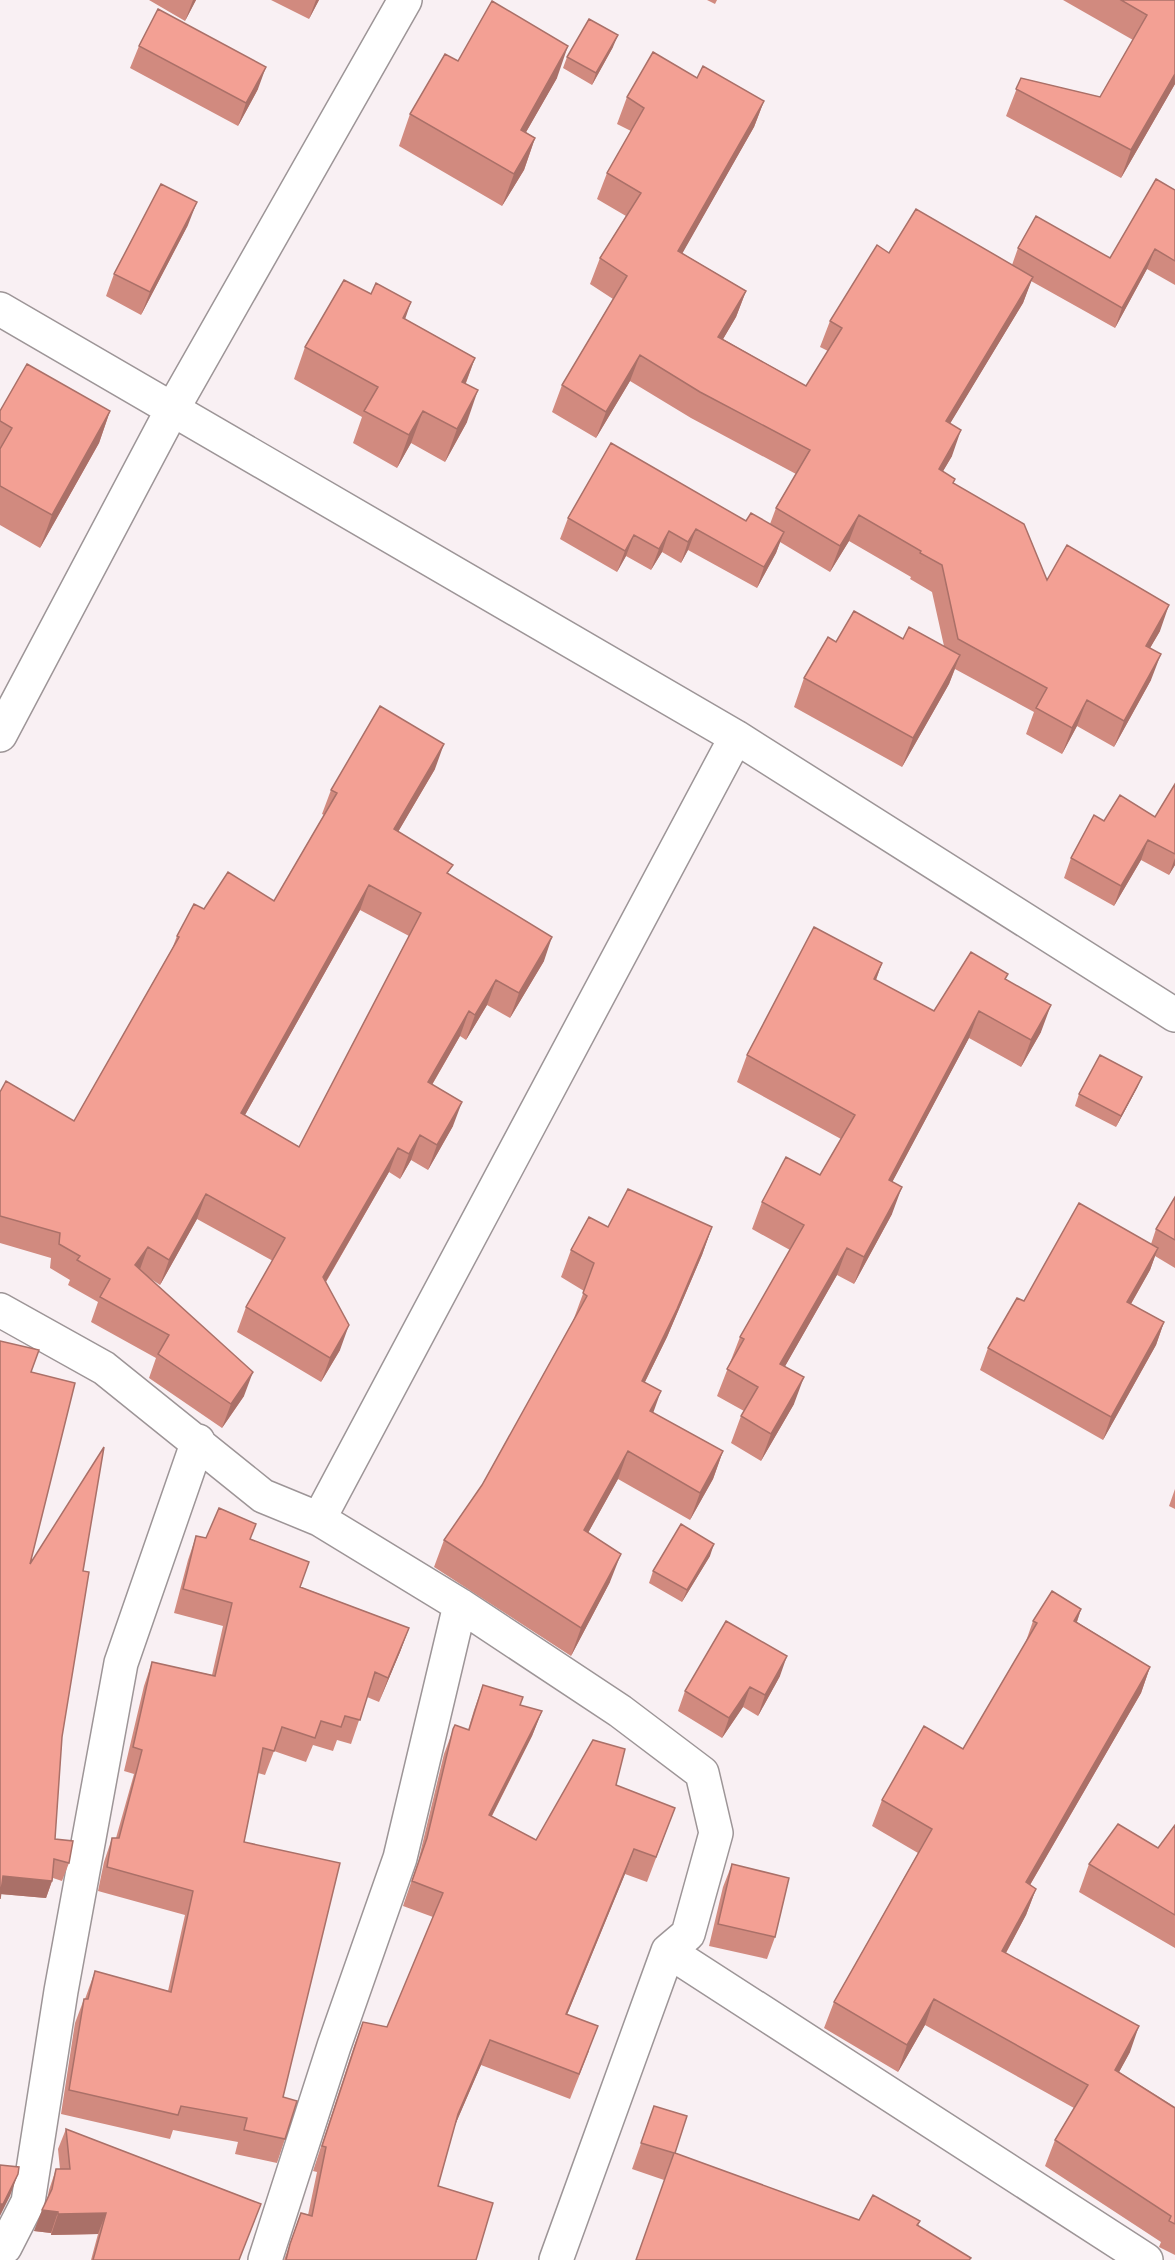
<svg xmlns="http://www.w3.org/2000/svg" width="1175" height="2260" font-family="Lora,serif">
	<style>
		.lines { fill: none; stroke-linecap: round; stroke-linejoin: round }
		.minor-casing { stroke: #9d9597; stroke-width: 36 }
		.minor { stroke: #fff; stroke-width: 33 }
		.wall { fill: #d18a7f; fill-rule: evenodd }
		.shaded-wall { fill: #aa7068 }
		.building { fill: #f3a094; stroke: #aa7068; stroke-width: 1.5; fill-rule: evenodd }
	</style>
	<rect width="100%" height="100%" fill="#f9f0f3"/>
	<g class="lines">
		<defs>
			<path id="minor" d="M0 309 736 737 1175 1015
				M0 735 172 410 405 0
				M0 1310 104 1368 263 1496 319 1519 460 1605 620 1711 702 1773 716 1833 688 1934 668 1951 556 2260
				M319 1519 736 737
				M668 1951 1146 2260
				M0 2250 5 2247 28 2202 61 1991 121 1663 198 1441
				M265 2260 334 2046 400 1858 460 1605"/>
		</defs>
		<use href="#minor" class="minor-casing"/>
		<use href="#minor" class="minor"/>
	</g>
	<path class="wall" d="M149 0H196L185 21Z
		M271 0H319L309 19Z
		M707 0H717L715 4Z
		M1063 0H1175V84L1121 178 1006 116 1021 78 1100 97 1133 40Z
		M139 46 258 89 238 126 130 68Z
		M613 47 592 85 563 68 567 57Z
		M458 61 557 78 526 132 535 138 524 170 502 206 399 146 410 114Z
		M697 78 764 101 754 127 682 253 746 291 736 317 723 339 806 386 828 351 820 347 830 321 889 253 1012 265 1018 248 1110 258 1175 190V285L1147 269 1115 328 1031 281 1023 303 950 423 952 456 943 471 954 484 1047 580 1160 631 1150 648 1151 680 1114 747 1077 726 1062 754 1026 734 1034 712 955 669 949 684 902 767 794 707 804 678 836 642 903 639 944 646 932 592 910 579 911 577 849 541 830 572 780 542 776 553 757 588 688 550 681 563 662 552 651 570 626 556 617 572 560 539 568 518 746 521 770 524 776 508 796 474 691 418 630 381 596 438 552 412 562 385 613 299 590 284 600 258 626 216 597 199 607 173 631 131 617 124 627 97Z
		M188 225 141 315 106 296 114 274Z
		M405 319 475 358 466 383 467 422 445 462 411 443 397 468 353 443 362 417 294 379 305 347Z
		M0 411H110L99 443 40 548 0 525Z
		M435 769 398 832 449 874 544 961 510 1018 487 1005 466 1040 460 1036 432 1085 453 1126 428 1170 411 1160 400 1179 389 1172 326 1282 340 1350 321 1382 237 1332 246 1307 273 1261 197 1219 160 1285 148 1277 244 1396 222 1428 149 1378 156 1358 91 1322 98 1302 68 1285 70 1280 50 1268 51 1258 0 1243V1092L74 1121 172 949 177 936 204 909 274 901 324 815 322 814 331 790ZM360 910 409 936 299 1147 245 1115Z
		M1175 784V865L1169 875 1141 860 1114 906 1064 878 1071 858 1104 821 1155 817Z
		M882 963 876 980 934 1011 1006 980 1041 1032 1021 1067 969 1038 892 1182V1214L854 1284 837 1275 785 1366 794 1404 761 1461 731 1443 741 1416 744 1411 717 1396 740 1337 790 1250 752 1229 762 1202 820 1175 841 1139 737 1082 747 1055Z
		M1142 1077 1137 1088 1116 1127 1075 1106 1079 1094Z
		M1175 1197V1268L1155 1256 1150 1270 1131 1304 1164 1322 1156 1345 1103 1440 980 1370 988 1348 1024 1301 1151 1244 1156 1229Z
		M608 1227H712L702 1255 667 1337 645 1382 653 1413 723 1451 713 1479 690 1520 618 1479 588 1533 610 1582 571 1656 434 1567 444 1540 482 1485 573 1321 584 1291 561 1277 571 1250Z
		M31 1372 30 1564 83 1571 62 1737 55 1839 69 1863 62 1881 53 1878 46 1898 1 1894Z
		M1175 1489V1509L1169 1506Z
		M196 1536 206 1538 250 1539 301 1587 409 1628 400 1652 379 1702 367 1697 351 1744 337 1740 333 1751 313 1745 306 1762 274 1751 265 1775 258 1773 244 1842 283 2097 285 2139 277 2163 235 2154 238 2142 173 2130 170 2139 61 2114 75 2023 84 1999H85L95 1971 168 1991 185 1915 98 1891 104 1862 112 1838H116L134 1774 124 1771 144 1686 152 1662 212 1675 223 1626 174 1613 188 1560Z
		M710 1556 682 1602 649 1583 653 1571Z
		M1081 1609 1077 1622 1150 1667 1141 1693 1030 1885 1036 1889 1026 1915 1006 1953 1130 2052 1119 2072 1175 2107V2255L1159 2247 1161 2242 1045 2166 1055 2140 1074 2108 925 2025 898 2072 824 2028 834 2002 918 1853 872 1826 882 1800 963 1749 1025 1644 1033 1621Z
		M780 1676 758 1716 743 1707 722 1738 678 1711 685 1691Z
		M483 1685 520 1705 542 1711 532 1736 492 1816 536 1840 616 1785 675 1808 647 1882 625 1874 567 2015 589 2051 570 2099 481 2065 455 2125 438 2186 476 2260H284L301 2213 308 2215 317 2172 313 2171 354 2046 363 2022 387 2027 433 1917 403 1906 418 1862 444 1754 455 1725 468 1730 474 1710Z
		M1175 1825V1948L1079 1892 1089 1864 1158 1848Z
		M732 1864 775 1937 767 1959 709 1946 723 1887Z
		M654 2106 675 2153 859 2220 920 2221 918 2226 971 2258 664 2180 632 2169Z
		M66 2129 261 2204 239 2260H91L98 2234 51 2235V2233L34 2231 47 2200 49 2190 56 2169H60L58 2149Z"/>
	<path class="shaded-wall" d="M193 0H196L185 21Z
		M316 0H319L309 19Z
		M618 35 613 47 592 85 596 73Z
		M568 46 557 78 509 162 521 130Z
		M266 67 258 89 238 126 246 103Z
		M1175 74V84L1121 178 1131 150Z
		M764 101 754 127 669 277 678 251Z
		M535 138 524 170 502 206 514 174Z
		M197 202 188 225 141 315 150 292Z
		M1155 249 1147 269 1115 328 1122 308Z
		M1033 277 1023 303 936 447 946 421Z
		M746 291 736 317 709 363 718 337Z
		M411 302 400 334 403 318Z
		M640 355 630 381 596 438 606 412Z
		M475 358 463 390 462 382Z
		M478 390 467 422 445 462 457 429Z
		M110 411 99 443 40 548 52 515Z
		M423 411 411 443 397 468 409 435Z
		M961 430 952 456 929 495 939 469Z
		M859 515 849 541 830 572 840 546Z
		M696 529 688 550 681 563 688 542Z
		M669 531 662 552 651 570 659 549Z
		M784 532 776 553 757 588 764 567Z
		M634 535 626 556 617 572 625 551Z
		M1169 605 1160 631 1136 672 1146 646Z
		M1161 654 1151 680 1114 747 1124 721Z
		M960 655 949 684 902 767 913 738Z
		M1087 700 1077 726 1062 754 1072 728Z
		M444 744 435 769 385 854 394 829Z
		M1148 840 1141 860 1114 906 1121 886Z
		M1175 858V865L1169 875Z
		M369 885 360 910 232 1138 241 1113Z
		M552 937 544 961 510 1018 519 993Z
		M882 963 872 990 874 979Z
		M496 980 487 1005 466 1040 475 1015Z
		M1051 1005 1041 1032 1021 1067 1031 1040Z
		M469 1011 460 1036 419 1107 428 1082Z
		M979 1011 969 1038 879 1207 889 1180Z
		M1142 1077 1137 1088 1116 1127 1121 1116Z
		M462 1102 453 1126 428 1170 437 1145Z
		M420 1135 411 1160 400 1179 409 1154Z
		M398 1148 389 1172 314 1302 323 1277Z
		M902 1187 892 1214 854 1284 864 1257Z
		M206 1194 197 1219 160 1285 169 1260Z
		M712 1227 702 1255 667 1337 632 1408 642 1381Z
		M148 1247 139 1272 135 1265Z
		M847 1248 837 1275 771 1391 780 1364Z
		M1158 1248 1150 1270 1119 1325 1127 1302Z
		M1164 1322 1156 1345 1103 1440 1111 1417Z
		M349 1325 340 1350 321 1382 330 1358Z
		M253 1372 244 1396 222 1428 231 1404Z
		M804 1377 794 1404 761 1461 771 1434Z
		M661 1391 651 1419 650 1411Z
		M628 1451 618 1479 574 1558 584 1530Z
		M723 1451 713 1479 690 1520 700 1493Z
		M714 1544 710 1556 682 1602 687 1590Z
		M621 1554 610 1582 571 1656 581 1628Z
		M1081 1609 1072 1636 1074 1621Z
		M409 1628 400 1652 379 1702 388 1678Z
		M787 1656 780 1676 758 1716 765 1695Z
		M1150 1667 1141 1693 1016 1909 1026 1882Z
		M750 1687 743 1707 722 1738 729 1718Z
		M542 1711 532 1736 480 1839 489 1815Z
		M634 1849 625 1874 557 2039 566 2014Z
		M3 1876 52 1881 46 1898 0 1894Z
		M1036 1889 1026 1915 993 1977 1002 1951Z
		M934 1999 925 2025 898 2072 907 2045Z
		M1139 2026 1130 2052 1106 2096 1115 2070Z
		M490 2040 481 2065 449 2139 458 2114Z
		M18 2174 10 2196 0 2216V2204Z
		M42 2210 58 2212 51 2233 34 2231Z
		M106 2213 98 2234 51 2235 58 2214Z"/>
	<path class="building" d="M1121 0H1175V74L1131 150 1016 89 1021 78 1100 97 1147 15Z
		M492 1 568 46 521 130 535 138 514 174 410 114 445 54 458 61Z
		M158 9 266 67 246 103 139 46Z
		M589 19 618 35 596 73 567 57Z
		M653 52 697 78 703 66 764 101 678 251 746 291 718 337 806 386 842 328 830 321 877 245 889 253 916 209 1033 277 946 421 961 430 939 469 955 479 953 483 1024 524 1047 580 1067 545 1169 605 1146 646 1161 654 1124 721 1087 700 1072 728 1036 708 1047 688 958 639 942 565 920 553 921 551 859 515 840 546 776 508 810 450 700 392 640 355 606 412 562 385 627 276 600 258 641 193 607 173 644 108 627 97Z
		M1156 179 1175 190V261L1155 249 1122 308 1018 248 1036 216 1110 258Z
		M161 184 197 202 150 292 114 274Z
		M344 280 371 294 376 283 411 302 403 318 475 358 462 382 478 390 457 429 423 411 409 435 364 411 378 387 305 347Z
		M27 364 110 411 52 515 0 486V449L12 428 0 421V411Z
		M611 443 746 521 751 513 784 532 764 567 696 529 688 542 669 531 659 549 634 535 625 551 568 518Z
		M854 611 903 639 909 627 960 655 913 738 804 678 828 637 836 642Z
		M380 706 444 744 394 829 453 865 447 873 552 937 519 993 496 980 475 1015 469 1011 428 1082 462 1102 437 1145 420 1135 409 1154 398 1148 323 1277 349 1325 330 1358 246 1307 285 1238 206 1194 169 1260 148 1247 135 1265 253 1372 231 1404 158 1354 169 1335 100 1297 110 1279 77 1260 80 1256 59 1244 60 1233 0 1216V1092L6 1081 74 1121 179 937 177 936 194 904 204 909 228 872 274 901 337 793 331 790ZM369 885 421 913 299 1147 241 1113Z
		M1175 784V854L1148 840 1121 886 1071 858 1094 815 1104 821 1120 795 1155 817Z
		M814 927 882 963 874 979 934 1011 971 952 1008 974 1005 979 1051 1005 1031 1040 979 1011 889 1180 902 1187 864 1257 847 1248 780 1364 804 1377 771 1434 741 1416 758 1387 727 1369 744 1339 740 1337 804 1225 762 1202 786 1157 820 1175 855 1115 747 1055Z
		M1100 1055 1142 1077 1121 1116 1079 1094Z
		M628 1189 712 1227 677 1309 642 1381 661 1391 650 1411 723 1451 700 1493 628 1451 584 1530 621 1554 581 1628 444 1540 482 1485 587 1296 583 1293 594 1263 571 1250 589 1217 608 1227Z
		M1175 1197V1240L1156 1229Z
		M1079 1203 1158 1248 1127 1302 1164 1322 1111 1417 988 1348 1017 1298 1024 1301Z
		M0 1341 39 1350 31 1372 75 1383 30 1564 104 1447 83 1571 89 1572 62 1737 55 1839 73 1841 69 1863 54 1859 52 1881 3 1876 0 1899Z
		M219 1508 256 1524 250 1539 309 1562 300 1587 409 1628 388 1678 375 1672 360 1720 345 1716 341 1727 321 1721 315 1738 282 1727 274 1751 263 1748 244 1842 340 1863 283 2097 297 2101 285 2139 244 2130 247 2118 181 2106 178 2115 69 2090 84 1999H88L95 1971 171 1992 193 1891 107 1867 112 1838H119L142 1750 133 1747 152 1662 215 1676 232 1603 183 1589 196 1536 206 1538Z
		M681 1524 714 1544 687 1590 653 1571Z
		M1052 1591 1081 1609 1074 1621 1150 1667 1026 1882 1036 1889 1002 1951 1139 2026 1115 2070 1175 2108V2224L1169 2221 1171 2216 1055 2140 1088 2085 934 1999 907 2045 834 2002 932 1829 882 1800 924 1726 963 1749 1037 1623 1033 1621Z
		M726 1621 787 1656 765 1695 750 1687 729 1718 685 1691Z
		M483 1685 523 1697 520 1705 542 1711 489 1815 536 1840 593 1740 625 1749 616 1785 675 1808 656 1857 634 1849 566 2014 598 2026 579 2074 490 2040 458 2114 438 2186 493 2203 476 2260H286L290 2244 301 2213 312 2216 326 2147 322 2146 363 2022 387 2027 443 1893 412 1881 427 1838 453 1729 455 1725 469 1730Z
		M1118 1824 1158 1848 1175 1825V1915L1089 1864Z
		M732 1864 789 1878 775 1937 718 1924Z
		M654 2106 687 2116 675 2153 859 2220 873 2195 920 2221 917 2225 971 2258 969 2260H636L674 2153 641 2143Z
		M66 2129 261 2204 239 2260H93L106 2213 58 2214V2212L42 2210 52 2189 56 2169H70Z
		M0 2165 19 2167 18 2174 3 2204H0Z"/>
</svg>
